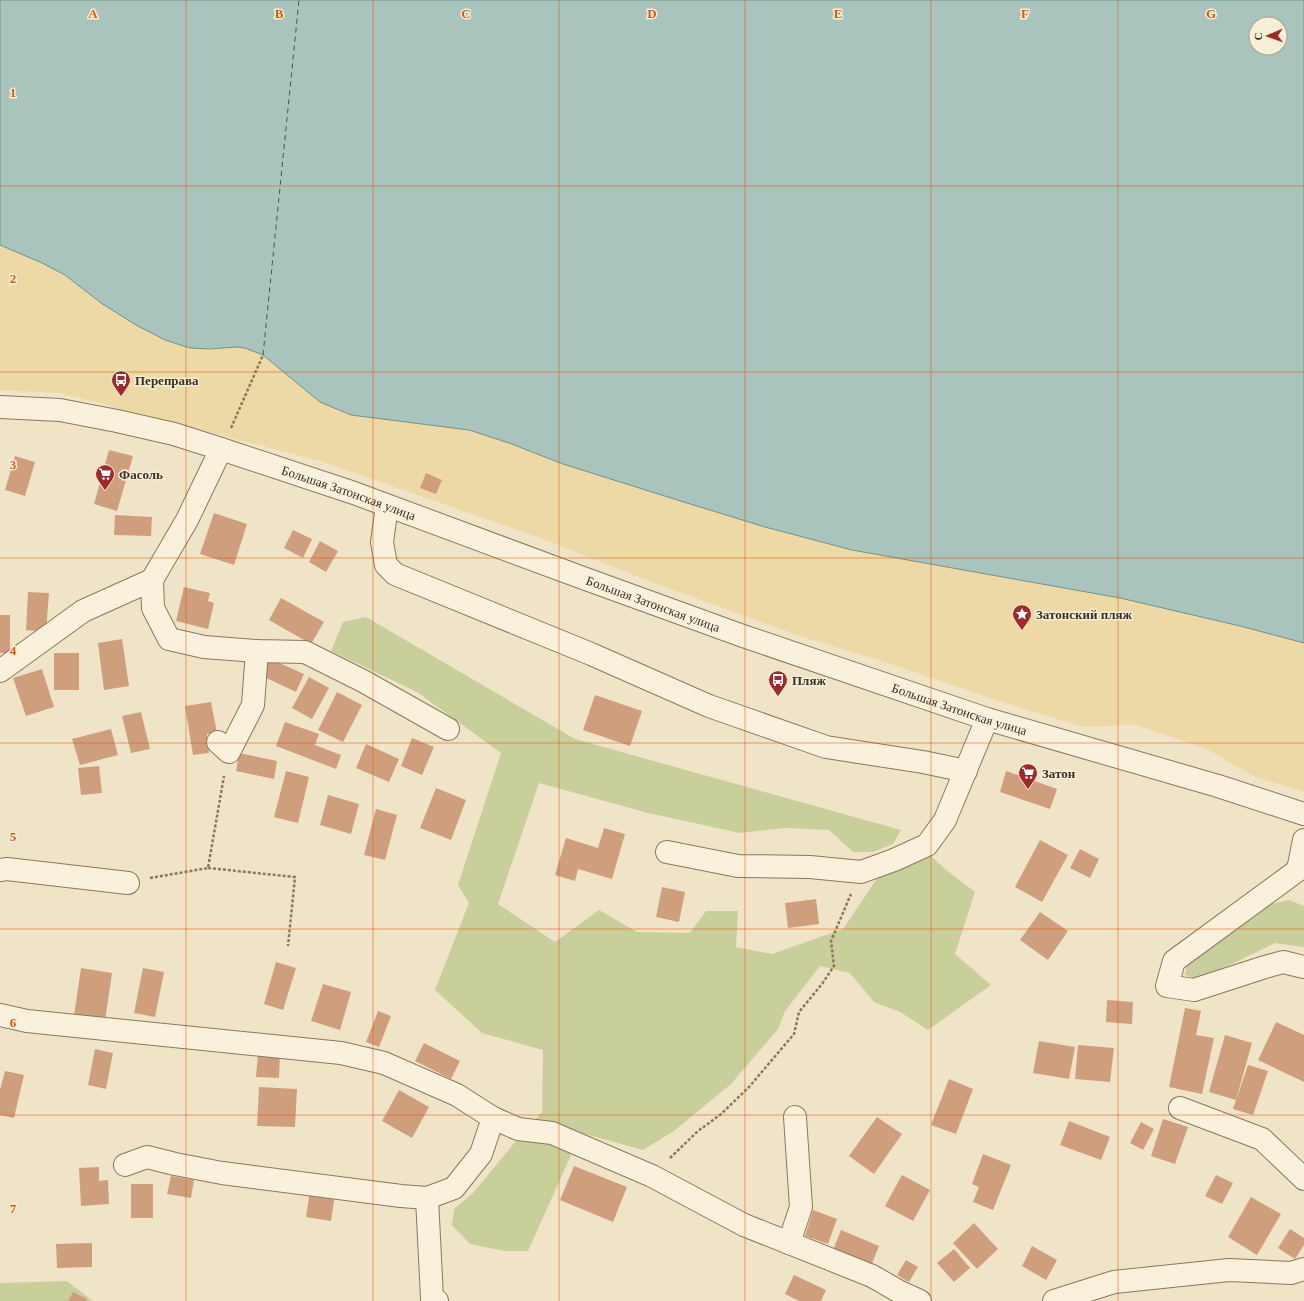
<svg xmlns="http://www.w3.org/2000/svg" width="1304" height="1301" font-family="Georgia,serif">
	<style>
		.green { fill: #c9cf9b }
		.sand { fill: #ecd9a5 }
		.water { fill: #a9c4bc; stroke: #6f938a; fill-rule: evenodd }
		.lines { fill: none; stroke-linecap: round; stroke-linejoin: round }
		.ferry { stroke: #2f5d5a; stroke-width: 1; stroke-dasharray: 5 4; stroke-linecap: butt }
		.building { fill: #cf9f7d }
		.minor-casing { stroke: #8d765c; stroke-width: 24 }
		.path { stroke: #8d765c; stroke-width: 2.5; stroke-dasharray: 3 2; stroke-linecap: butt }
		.minor { stroke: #faf1dc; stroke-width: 22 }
		.grid { fill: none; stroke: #df570d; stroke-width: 1; stroke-opacity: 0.55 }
		.labels { text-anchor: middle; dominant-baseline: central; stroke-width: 3; stroke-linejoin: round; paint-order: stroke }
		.poi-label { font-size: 13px; font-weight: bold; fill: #3d2e20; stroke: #f7eed8; text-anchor: start }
		.street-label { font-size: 13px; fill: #3d2e20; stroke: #f7eed8 }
		.grid-label { font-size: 13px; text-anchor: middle; font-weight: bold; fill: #df570d; stroke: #f7eed8; stroke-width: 3; stroke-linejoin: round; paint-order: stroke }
	</style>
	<rect width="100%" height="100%" fill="#f0e4c8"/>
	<path class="green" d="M366 617 575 739 901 830 893 844 873 852H853L829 830 785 828 740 833 648 813 539 783 498 904 555 942 599 910 637 932 690 933 706 911H738L736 947 772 954 843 929 876 880 913 858 929 854 945 869 975 892 955 954 991 985 928 1030 900 1012 874 1002 850 973 820 966 785 1011 778 1029 731 1084 674 1131 643 1150 581 1133 528 1251H505L470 1244 452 1225 454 1209 474 1192 515 1142 542 1112 543 1050 482 1033 435 990 469 903 458 885 501 753 417 692 331 651 343 622Z
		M1289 900 1304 906V947L1275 943 1199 980 1185 975 1188 959 1267 905Z
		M67 1281 93 1301H0V1283Z"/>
	<path class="sand" d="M0 245 42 263 65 275 101 303 190 348 210 349 236 347 245 348 263 355 351 415 469 430 509 443 563 464 687 503 765 527 852 550 1120 598 1240 626 1304 643V792L1255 777 1207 749 1136 725 1083 727 993 699 885 662 800 636 649 581 535 536 320 461 60 393 0 390Z"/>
	<path class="water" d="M0 0H1304V643L1240 626 1120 598 852 550 765 527 687 503 563 464 509 443 469 430 351 415 320 402 263 355 245 348 236 347 210 349 190 348 165 340 136 325 101 303 65 275 42 263 0 245ZM1256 24H1280V48H1256Z"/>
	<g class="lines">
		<path class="ferry" d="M263 355 299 0"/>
	</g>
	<path class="building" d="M109 450 133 456 117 511 94 504Z
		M15 456 35 462 25 496 5 490Z
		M426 473 442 480 436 494 420 488Z
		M214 513 247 524 234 565 200 554Z
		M115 515 152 517 151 536 114 535Z
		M293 530 312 539 303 558 284 548Z
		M320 541 338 551 326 572 309 562Z
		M184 587 210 593 208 601 214 603 208 629 176 621Z
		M28 592 49 593 46 632 26 630Z
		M281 598 324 622 311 644 269 620Z
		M0 615H10V653H0Z
		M122 639 129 686 104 690 98 643Z
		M54 653H79V690H54Z
		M268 658 304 674 296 692 260 675Z
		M42 669 54 707 26 716 13 678Z
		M309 677 329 688 312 719 292 708Z
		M337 692 362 705 343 742 318 730Z
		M595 695 642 711 630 746 583 730Z
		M211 702 217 733 207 734 209 753 193 755 185 706Z
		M141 712 150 749 131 753 122 716Z
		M285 722 319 734 315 745 341 755 336 769 276 746Z
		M111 729 118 755 80 765 72 739Z
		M412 738 434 747 422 775 401 766Z
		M366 744 399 759 389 782 356 768Z
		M239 753 277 761 274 779 236 771Z
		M99 766 102 793 81 795 78 768Z
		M286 771 309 777 298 823 274 817Z
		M1006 771 1057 789 1050 809 1000 792Z
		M436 788 466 800 451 840 420 828Z
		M328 795 359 804 351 834 320 825Z
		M376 809 397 815 385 860 364 855Z
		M604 828 625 834 612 879 578 869 575 881 555 875 566 838 598 848Z
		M1040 840 1068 855 1042 902 1015 887Z
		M1080 849 1099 859 1090 878 1070 868Z
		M662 887 685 892 679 922 656 917Z
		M816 899 819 924 788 928 785 903Z
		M1040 912 1068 931 1048 960 1020 940Z
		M276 962 296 968 283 1010 264 1004Z
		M81 968 112 973 105 1021 74 1016Z
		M143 968 164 972 155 1017 134 1013Z
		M323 984 351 992 340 1030 311 1021Z
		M1107 1000 1133 1002 1132 1024 1106 1022Z
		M1185 1008 1201 1011 1196 1035 1214 1038 1202 1094 1169 1087Z
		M378 1011 391 1016 379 1047 366 1042Z
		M1276 1022 1304 1035V1082L1258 1060Z
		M1225 1035 1252 1043 1236 1100 1209 1092Z
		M1039 1041 1075 1047 1069 1079 1033 1073Z
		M424 1043 460 1061 451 1079 415 1061Z
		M1078 1045 1114 1048 1110 1082 1075 1079Z
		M95 1049 113 1053 106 1089 88 1085Z
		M258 1053 280 1054 279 1078 256 1077Z
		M1248 1065 1268 1071 1253 1115 1233 1109Z
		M5 1071 24 1075 14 1118 0 1115V1090Z
		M949 1079 973 1089 956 1134 931 1125Z
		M259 1087 297 1089 295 1127 257 1126Z
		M399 1090 429 1107 412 1138 382 1121Z
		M877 1117 902 1134 874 1174 849 1156Z
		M1163 1119 1188 1127 1175 1164 1151 1156Z
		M1069 1121 1110 1137 1101 1160 1060 1145Z
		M1141 1122 1154 1129 1143 1150 1130 1143Z
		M983 1154 1011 1165 993 1210 973 1202 979 1187 972 1184Z
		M574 1166 627 1187 613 1222 560 1200Z
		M99 1167V1181L108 1180 109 1204 81 1206 79 1168Z
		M902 1175 930 1190 913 1221 885 1206Z
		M1216 1175 1233 1183 1222 1204 1205 1196Z
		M171 1176 194 1180 191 1198 167 1194Z
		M131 1184H153V1218H131Z
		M310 1190 335 1194 331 1221 306 1217Z
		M1251 1197 1281 1214 1257 1255 1228 1237Z
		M813 1210 837 1219 828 1244 805 1236Z
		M974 1223 998 1249 977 1269 953 1243Z
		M1290 1229 1304 1238V1245L1295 1259 1278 1248Z
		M841 1230 879 1246 871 1266 833 1250Z
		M92 1243V1267L57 1268 56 1244Z
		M1032 1246 1057 1260 1046 1280 1022 1266Z
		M954 1249 970 1268 954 1282 937 1263Z
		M906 1260 918 1267 909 1282 897 1275Z
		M794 1275 826 1290 821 1301H799L785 1294Z
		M73 1292 87 1299 86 1301H68Z"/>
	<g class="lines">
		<defs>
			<g id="minor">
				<path id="s1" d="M0 407 60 410 117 421 174 434 221 449 354 493 583 578 743 636 987 719 1218 786 1304 814"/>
				<path d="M221 449 187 520 152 580 153 608 169 639 204 647 257 651 305 652 363 681 448 729"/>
				<path d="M387 506 382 542 386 565 395 574 591 654 709 706 826 747 923 762 966 771"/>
				<path d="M0 671 83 611 152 580"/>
				<path d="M218 742 229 752 253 705 257 651"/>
				<path d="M1304 840 1298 870 1174 961 1167 986 1194 990 1265 967 1283 962 1304 967"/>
				<path d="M667 852 738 866 810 867 861 872 894 860 927 845 945 820 987 719"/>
				<path d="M0 870 7 869 128 883"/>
				<path d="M0 1015 27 1021 341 1053 384 1063 457 1095 493 1118 518 1129 552 1133 652 1176 744 1225 872 1276 900 1292 920 1301"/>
				<path d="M1180 1108 1262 1139 1304 1179"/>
				<path d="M125 1165 147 1157 175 1164 222 1173 401 1196 427 1198 454 1188 481 1154 493 1118"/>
				<path d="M427 1198 432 1298 437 1301"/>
				<path d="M789 1243 801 1207 795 1117"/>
				<path d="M1054 1301 1114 1282 1229 1270 1291 1273 1304 1269"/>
			</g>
		</defs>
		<use href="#minor" class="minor-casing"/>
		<path class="path" d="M231 428 263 355
			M208 868 295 877 288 946
			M150 878 208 868 224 776
			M670 1158 698 1131 720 1115 749 1087 794 1034 799 1012 822 984 834 966 831 941 851 894"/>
		<use href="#minor" class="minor"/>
	</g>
	<path class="grid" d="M186 0V1301M373 0V1301M559 0V1301M745 0V1301M931 0V1301M1118 0V1301M0 186H1304M0 372H1304M0 558H1304M0 743H1304M0 929H1304M0 1115H1304"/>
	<defs>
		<symbol id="bus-pin" viewBox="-11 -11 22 30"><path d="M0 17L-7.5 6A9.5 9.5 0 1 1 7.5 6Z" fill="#9e2a2b" stroke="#f7eed8"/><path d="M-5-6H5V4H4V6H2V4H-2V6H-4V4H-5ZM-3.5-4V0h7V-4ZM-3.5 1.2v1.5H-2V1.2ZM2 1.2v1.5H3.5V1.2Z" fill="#fff"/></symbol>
		<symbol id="supermarket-pin" viewBox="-11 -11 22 30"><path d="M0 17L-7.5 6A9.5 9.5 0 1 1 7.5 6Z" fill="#9e2a2b" stroke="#f7eed8"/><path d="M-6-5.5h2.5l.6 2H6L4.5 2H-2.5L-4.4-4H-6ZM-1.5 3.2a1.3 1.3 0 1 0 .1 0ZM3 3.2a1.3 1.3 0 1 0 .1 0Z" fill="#fff"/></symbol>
		<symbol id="sight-pin" viewBox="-11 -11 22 30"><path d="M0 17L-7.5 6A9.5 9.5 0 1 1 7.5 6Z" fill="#9e2a2b" stroke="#f7eed8"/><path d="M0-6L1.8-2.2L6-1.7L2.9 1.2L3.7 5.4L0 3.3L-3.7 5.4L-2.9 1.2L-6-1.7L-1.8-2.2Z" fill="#fff"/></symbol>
	</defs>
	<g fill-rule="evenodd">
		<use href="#bus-pin" x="110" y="369" width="22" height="30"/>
		<use href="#supermarket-pin" x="94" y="463" width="22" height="30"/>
		<use href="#sight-pin" x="1011" y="603" width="22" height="30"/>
		<use href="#bus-pin" x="767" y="669" width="22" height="30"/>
		<use href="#supermarket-pin" x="1017" y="762" width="22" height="30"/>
	</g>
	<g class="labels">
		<g class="poi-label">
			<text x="135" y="380">Переправа</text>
			<text x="119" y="474">Фасоль</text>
			<text x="1036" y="614">Затонский пляж</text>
			<text x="792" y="680">Пляж</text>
			<text x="1042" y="773">Затон</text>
		</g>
		<g class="street-label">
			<text stroke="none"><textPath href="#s1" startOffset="361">Большая Затонская улица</textPath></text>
			<text stroke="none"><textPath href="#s1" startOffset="685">Большая Затонская улица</textPath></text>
			<text stroke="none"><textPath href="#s1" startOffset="1009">Большая Затонская улица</textPath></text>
		</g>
	</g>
	<g class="grid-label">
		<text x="93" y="18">A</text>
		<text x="279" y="18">B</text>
		<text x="466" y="18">C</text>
		<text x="652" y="18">D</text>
		<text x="838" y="18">E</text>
		<text x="1025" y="18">F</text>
		<text x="1211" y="18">G</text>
		<text x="13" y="97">1</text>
		<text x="13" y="283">2</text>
		<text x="13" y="469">3</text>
		<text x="13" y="655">4</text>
		<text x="13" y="841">5</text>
		<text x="13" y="1027">6</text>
		<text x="13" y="1213">7</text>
	</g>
	<g transform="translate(1268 36) rotate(268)"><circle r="19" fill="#f7eed8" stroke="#ada18e"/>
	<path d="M0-3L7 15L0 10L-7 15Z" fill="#9e2a2b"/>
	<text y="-6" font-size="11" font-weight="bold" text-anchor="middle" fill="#3d2e20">С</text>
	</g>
</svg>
